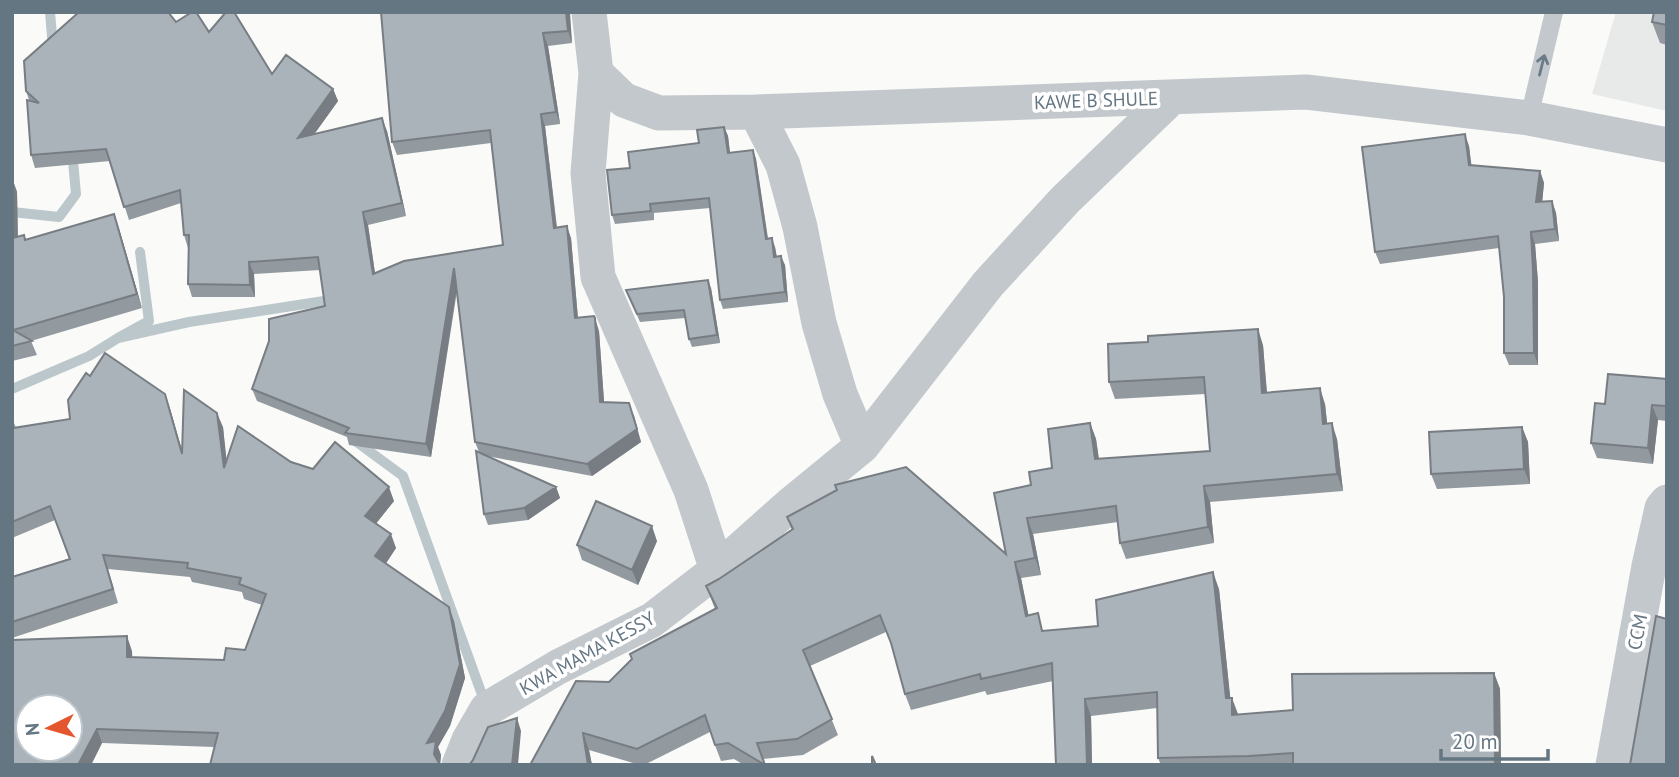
<svg xmlns="http://www.w3.org/2000/svg" width="1679" height="777" font-family="'PT Sans',sans-serif">
	<style>
		.built { fill: #e8e9e9 }
		.lines { fill: none; stroke-linecap: round; stroke-linejoin: round }
		.stream { stroke: #bbc7cb; stroke-width: 10 }
		.service { stroke: #c3c8cc; stroke-width: 18 }
		.minor { stroke: #c3c8cc; stroke-width: 35 }
		.wall { fill: #929a9f }
		.shaded-wall { fill: #777d82 }
		.building { fill: #aab3b9; stroke: #777d82; stroke-width: 2; fill-rule: evenodd }
		.oneway { stroke: #6a7a87 }
		.labels { text-anchor: middle; dominant-baseline: central; stroke-width: 7; stroke-linejoin: round; paint-order: stroke }
		.street-label { font-size: 19px; fill: #657683; stroke: #fff }
	</style>
	<rect width="100%" height="100%" fill="#fafaf8"/>
	<path class="built" d="M1616 12H1667V111L1592 94Z"/>
	<g class="lines">
		<path class="stream" d="M50 12 53 48
			M12 212 59 217 76 194 72 150
			M118 338 189 322 337 299
			M12 389 89 356 118 338 149 321 140 252
			M354 440 403 476 485 703"/>
		<path class="service" d="M1529 118 1554 12"/>
		<path class="minor" d="M589 12 596 73 624 100 659 113 756 112 1306 92 1529 118 1667 145
			M596 73 588 173 598 277 691 490 717 570
			M756 112 783 165 800 227 819 323 840 394 862 446
			M459 765 469 740 487 709 558 667 652 620 717 570 790 505 862 446 988 284 1065 200 1171 98
			M1613 765 1649 566 1662 508 1667 502"/>
	</g>
	<path class="wall" d="M1667 12V45L1660 43 1652 22Z
		M569 14 572 43 548 46 560 124 545 126 557 227 571 238 578 318 599 331 604 402 634 415 641 442 592 476 487 456 556 487 560 498 528 520 488 525 484 514 479 452 475 442 457 291 431 457 349 445 347 437 257 401 252 389 325 306 320 270 254 274 255 297H192L188 284 189 247 188 248 184 235 181 203 129 220 110 161 35 168 31 155 29 100 26 91 176 22 209 32 272 74 333 89 338 101 314 134 387 131 406 216 368 225 375 273 503 245 491 143 397 155 392 142Z
		M724 127 728 136 730 153 753 150 756 159 768 238 775 247 777 257 785 265 788 302 723 309 720 300 710 208 654 213V220L615 224 612 215 699 143Z
		M1469 146 1471 166 1540 171 1544 183 1542 202 1552 201 1556 213 1559 241 1535 244 1538 282V365H1509L1504 353V297L1499 248 1380 264 1375 252Z
		M12 178 17 192 18 237 24 235 25 240 114 214 119 229 142 308 31 341 37 355 12 361Z
		M711 288 720 343 692 347 689 339 685 318 640 322 626 290Z
		M1263 345 1267 392 1325 404 1327 423 1337 439 1343 491 1210 502 1214 543 1126 559 1120 543 1118 522 1033 534 1041 575 1021 578 1028 615 1044 631 1098 626 1219 589 1230 698 1238 715 1293 710 1494 673 1500 689 1501 765H1161L1158 758 1157 708 1091 716 1092 765H1056L1053 681 987 695 985 691 911 710 905 694 893 648 886 632 810 666 838 735 803 755 763 759 765 765H744L734 759 721 761 710 732 644 765H640L589 750 592 765H530L632 659 630 654 715 609 706 586 719 579 792 530 787 517 1006 554 1031 485 1052 468 1090 423 1096 439 1099 459 1210 451 1205 394 1115 399 1109 382Z
		M90 376 170 409 182 450 223 427 226 460 291 462 394 501 376 523 396 548 386 563 454 621 465 678 450 726 438 747 441 755 440 765 214 747 102 743 91 765H12L132 651V657L224 660 245 650 262 605 244 599 242 592 192 582 190 577 108 569 118 603 12 638V577L69 559 55 520 12 538V418L16 428 70 419Z
		M1667 379V421L1658 420 1653 464 1597 458 1591 443 1605 404Z
		M1522 427 1528 442 1530 484 1437 489 1431 474Z
		M657 541 638 585 582 560 577 545Z"/>
	<path class="shaded-wall" d="M566 12H570L572 43 568 31Z
		M543 33 548 46 560 124 556 112Z
		M333 89 338 101 303 150 298 138Z
		M541 114 545 126 558 240 554 228Z
		M382 118 387 131 406 216 402 203Z
		M724 127 728 136 731 162 728 153Z
		M1465 134 1469 146 1473 177 1469 165Z
		M753 150 756 159 769 248 766 239Z
		M1540 171 1544 183 1541 214 1536 202Z
		M12 178 17 192 18 252 13 238Z
		M1552 201 1556 213 1559 241 1555 229Z
		M363 212 368 225 377 287 373 274Z
		M114 214 119 229 142 308 137 294Z
		M567 226 571 238 579 331 575 318Z
		M1531 232 1535 244 1538 282V365L1534 353Z
		M772 238 775 247 778 266 774 257Z
		M781 256 785 265 788 302 785 292Z
		M249 262 254 274 255 297 250 285Z
		M454 268 458 280 431 457 426 444Z
		M708 280 711 288 720 343 717 335Z
		M595 318 599 331 605 415 600 402Z
		M1258 329 1263 345 1268 409 1262 393Z
		M1320 388 1325 404 1329 440 1323 424Z
		M165 394 170 409 187 469 182 454Z
		M629 403 641 442 592 476 587 464Z
		M1652 405 1658 420 1653 464 1648 448Z
		M217 413 223 427 229 482 224 468Z
		M1090 423 1096 439 1101 475 1095 459Z
		M1332 423 1337 439 1343 491 1337 474Z
		M1522 427 1528 442 1530 484 1524 469Z
		M1204 486 1210 502 1214 543 1208 527Z
		M389 487 394 501 371 530 365 516Z
		M556 487 560 498 528 520 524 508Z
		M1027 518 1033 534 1041 575 1035 558Z
		M652 526 657 541 638 585 632 570Z
		M391 534 396 548 381 571 375 556Z
		M1015 562 1021 578 1032 632 1026 616Z
		M1213 572 1219 589 1232 714 1226 698Z
		M449 607 454 621 465 678 450 726 438 747 441 755 440 765H438L427 743Z
		M127 636 132 651 133 671 127 657Z
		M1494 673 1500 689 1501 765H1495Z
		M1232 698 1238 714V732L1232 715Z
		M1085 699 1091 716 1092 765H1087Z
		M517 718 521 731 518 765H512Z
		M97 729 102 743 91 765H78Z
		M583 733 589 750 592 765H588Z"/>
	<path class="building" d="M79 12H168L176 22 192 12H196L209 32 226 12H234L272 74 286 55 333 89 298 138 382 118 402 203 363 212 373 274 404 261 503 245 490 130 392 142 381 12H566L568 31 543 33 556 112 541 114 554 228 567 226 575 318 594 316 595 318 600 402 629 403 637 429 587 464 475 442 454 268 426 444 345 433 349 428 252 389 269 341V319L325 306 318 257 249 262 250 285 188 284 189 235H184L180 190 124 207 106 149 31 155 27 100 39 103 26 91 24 61Z
		M1654 12H1667V25L1652 22Z
		M724 127 728 153 753 150 766 239 772 238 774 257 781 256 785 292 720 300 709 198 650 204 651 211 612 215 607 170 630 168 628 152 699 143 697 130Z
		M1465 134 1469 165 1540 171 1536 202 1552 201 1555 229 1531 232 1533 270 1534 353H1504V297L1498 236 1375 252 1362 147Z
		M12 187 13 238 24 235 25 240 114 214 137 294 13 330 32 341 12 346Z
		M708 280 717 335 689 339 684 310 637 314 626 290Z
		M1258 329 1262 393 1320 388 1323 424 1332 423 1337 474 1204 486 1208 527 1120 543 1116 506 1027 518 1035 558 1015 562 1026 616 1038 613 1042 631 1098 626 1096 600 1213 572 1226 698H1232V715L1293 710 1292 674 1494 673 1495 765H1293V753L1249 756 1158 758 1157 692 1085 699 1087 765H1056L1052 663 981 679 980 674 905 694 891 643 880 615 803 650 832 719 797 739 757 743 765 765 728 743 715 745 705 715 637 749 583 733 588 765H530L576 681 609 682 632 659 630 654 717 608 706 586 719 579 793 529 787 517 837 490 835 485 906 467 1006 554 994 493 1031 485 1029 472 1052 468 1048 429 1090 423 1095 459 1210 451 1204 377 1109 382 1108 344 1148 342V336Z
		M105 353 165 394 182 454 184 390 217 413 224 468 238 426 291 462 313 469 335 442 389 487 365 516 391 534 375 556 449 607 460 664 445 711 427 743 436 741 434 754 440 765H210L218 733 97 729 78 765H12V640L127 636V657L224 660 226 648 245 650 266 594 239 584 241 578 187 568 188 563 103 555 113 589 12 622V577L70 559 50 506 12 522V420L13 428 70 419 68 400 86 373 90 376ZM28 707H70V749H28Z
		M1608 374 1667 379 1666 406 1652 405 1648 448 1591 443 1595 403 1605 404Z
		M1522 427 1524 469 1431 474 1429 432Z
		M476 451 556 487 524 508 484 514Z
		M596 501 652 526 632 570 577 545Z
		M1656 616 1667 619V765H1630Z
		M517 718 512 765H469L473 760 488 727Z
		M872 756 876 765H872Z"/>
	<defs><path id="oneway-shaft" d="M-6 0H5M1.5-3L5.5 0L1.5 3" fill="none" stroke-width="1.6" stroke-linecap="round" stroke-linejoin="round" transform="scale(1.75)"/></defs>
	<use class="oneway" href="#oneway-shaft" transform="translate(1542 65) rotate(-76)"/>
	<g class="labels">
		<g class="street-label">
			<text transform="translate(1096 100) rotate(-2)">KAWE B SHULE</text>
			<text transform="translate(1637 632) rotate(-79)">CCM</text>
			<text transform="translate(587 653) rotate(-29)">KWA MAMA KESSY</text>
		</g>
	</g>
	<rect width="1679" height="777" fill="none" stroke="#657683" stroke-width="28"/>
	<g transform="translate(49 728) rotate(265)"><circle r="33" fill="#ffffff" stroke="#c1c8cd" stroke-width="2"/>
	<path d="M0-5L12 26L0 18L-12 26Z" fill="#e4572e"/>
	<text y="-10" font-size="19" font-weight="bold" text-anchor="middle" fill="#657683">N</text>
	</g>
	<path d="M1441 749v10h107v-10" fill="none" stroke="#657683" stroke-width="3.5"/>
	<text x="1452" y="749" font-size="21" fill="#657683" stroke="#ffffff" stroke-width="5" paint-order="stroke">20 m</text>
</svg>
